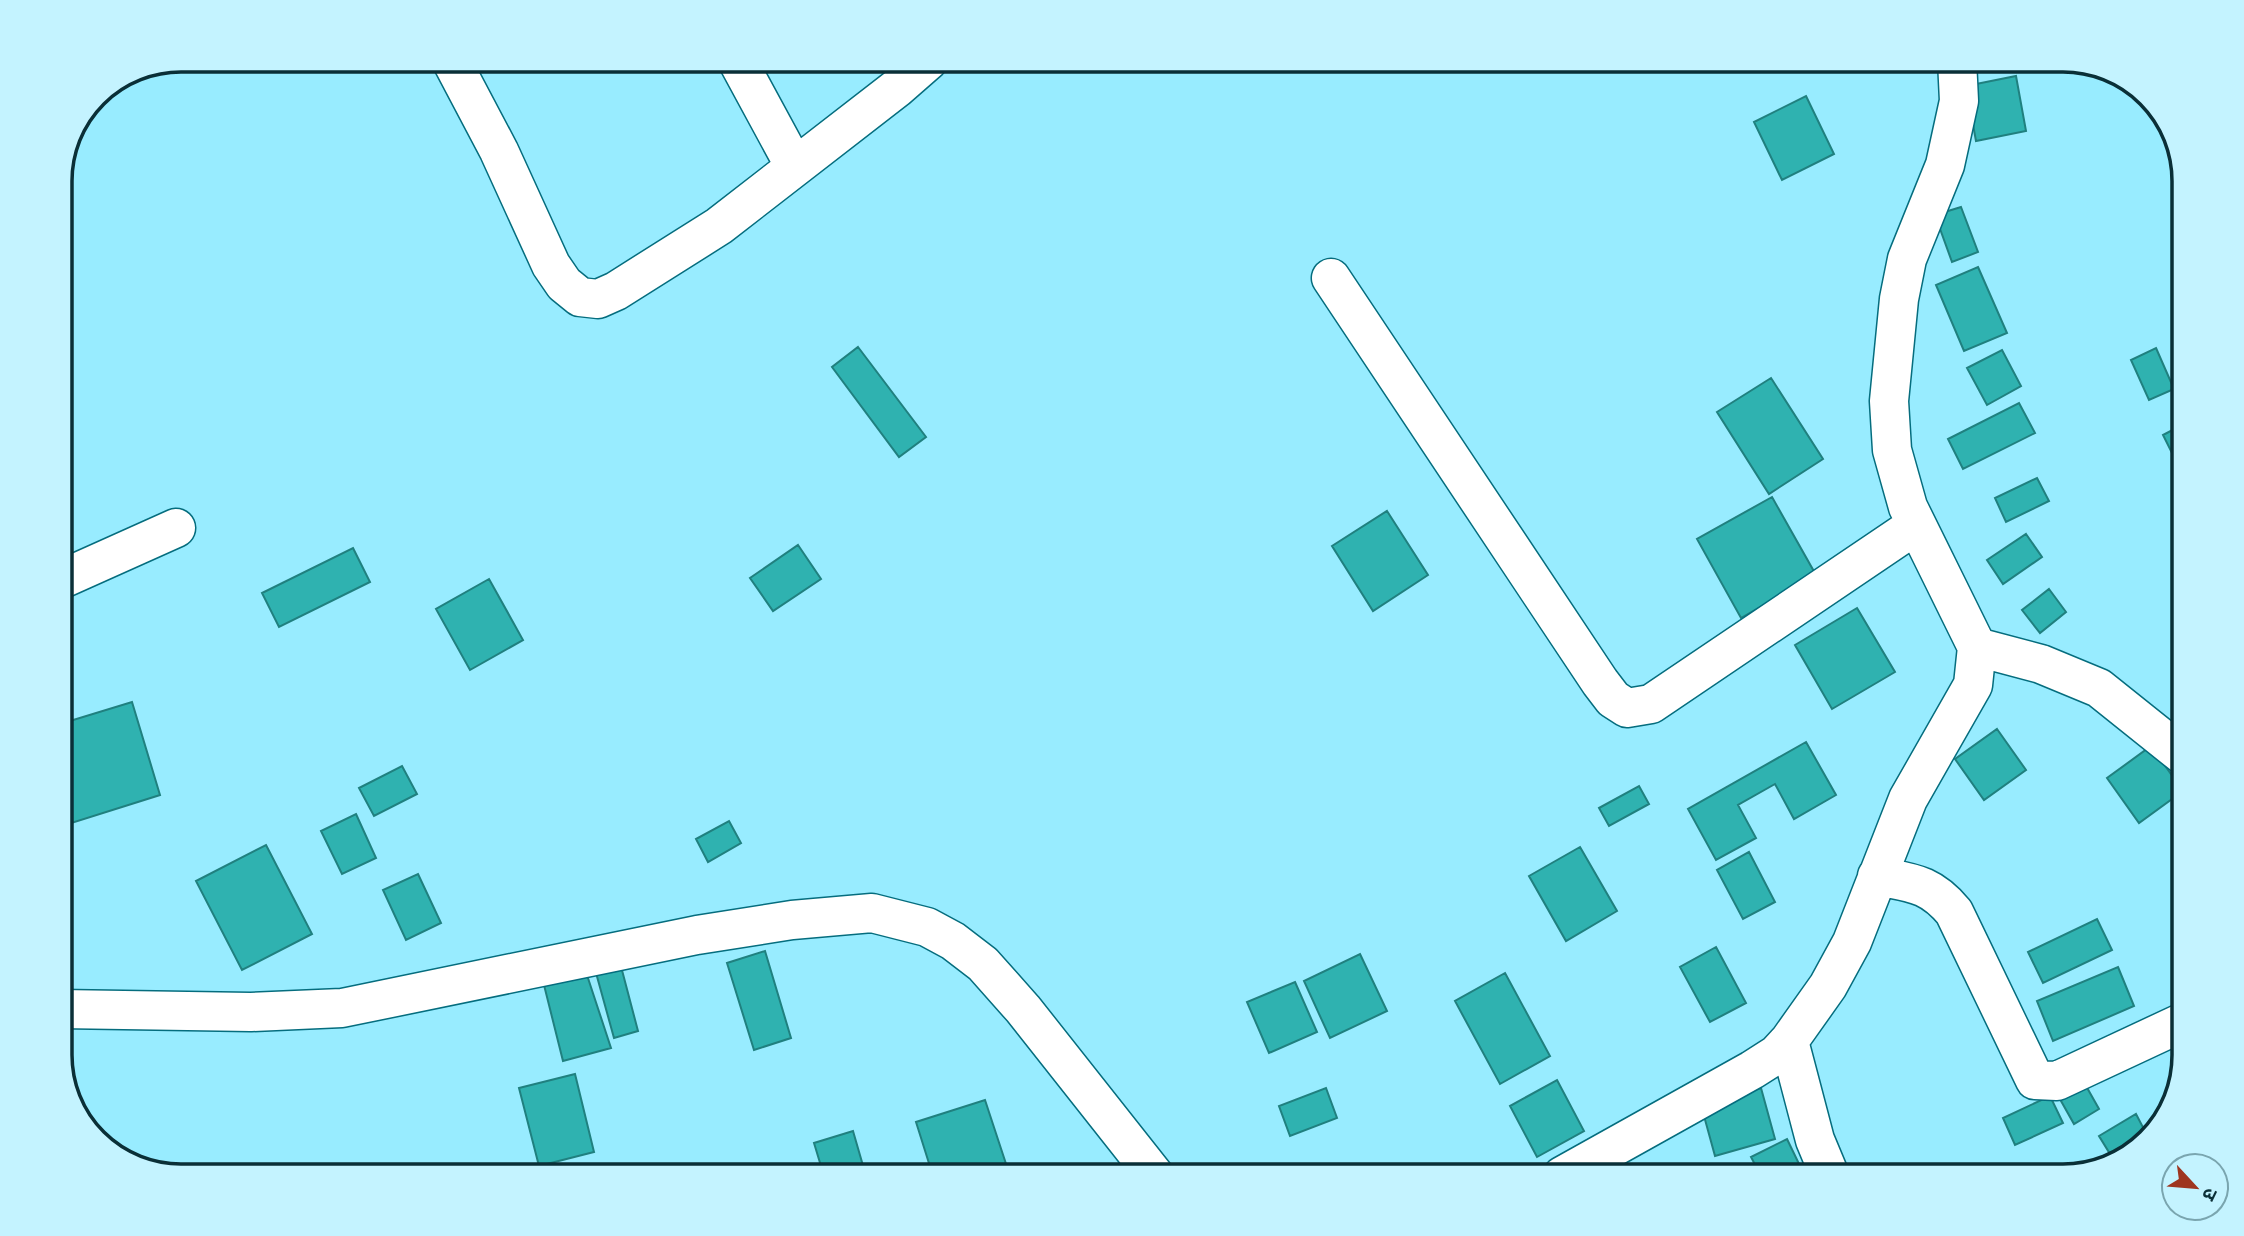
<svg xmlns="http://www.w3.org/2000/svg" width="2244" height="1236" font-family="'Alegreya Sans','Noto Sans Devanagari',sans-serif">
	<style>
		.building { fill: #2fb2b0; stroke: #20807f; stroke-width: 2 }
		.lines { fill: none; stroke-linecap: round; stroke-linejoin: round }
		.minor-casing { stroke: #056d7e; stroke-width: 41 }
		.minor { stroke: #fff; stroke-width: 38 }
		.rim { fill: none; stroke: #0a2f37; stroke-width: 3.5 }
	</style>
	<rect width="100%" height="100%" fill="#98ecff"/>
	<path class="building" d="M2016 76 2026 131 1976 141 1966 86Z
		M1806 96 1834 154 1782 180 1754 122Z
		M1961 207 1978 252 1952 262 1935 215Z
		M1978 267 2007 333 1964 351 1936 285Z
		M858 347 926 437 899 457 832 367Z
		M2156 348 2174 389 2149 400 2131 360Z
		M2002 350 2021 386 1987 405 1967 368Z
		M1771 378 1823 459 1769 494 1717 412Z
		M2019 403 2035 433 1963 469 1948 439Z
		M2184 424V477L2163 435Z
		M2037 478 2049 501 2006 522 1995 498Z
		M1772 497 1816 575 1741 618 1697 539Z
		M1387 511 1428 575 1373 611 1332 546Z
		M2026 534 2042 557 2003 584 1987 560Z
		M798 545 821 579 773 611 750 578Z
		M353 548 370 582 279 627 262 593Z
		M489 579 523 640 470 670 436 609Z
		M2049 589 2066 612 2040 633 2022 610Z
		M1857 608 1895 672 1832 709 1795 645Z
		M132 702 160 795 62 826 60 724Z
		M1997 729 2026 770 1984 800 1955 759Z
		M1806 742 1836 795 1794 819 1775 784 1738 805 1756 838 1716 860 1688 809Z
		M2151 746 2183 791 2139 823 2107 778Z
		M402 766 417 794 374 816 359 788Z
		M1639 786 1649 804 1609 826 1599 808Z
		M356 814 376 858 342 874 321 831Z
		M729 821 741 843 708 862 696 839Z
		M266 845 312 934 242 970 196 881Z
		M1580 847 1617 911 1566 941 1529 876Z
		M1749 852 1775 902 1743 919 1717 870Z
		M418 874 441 923 406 940 383 890Z
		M2097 919 2112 950 2043 983 2028 952Z
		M1716 947 1746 1003 1710 1022 1680 967Z
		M765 951 791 1038 754 1050 727 963Z
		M1360 954 1387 1011 1330 1038 1304 981Z
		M618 955 638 1031 614 1038 593 962Z
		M2118 967 2134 1006 2053 1041 2037 1001Z
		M585 969 611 1048 563 1061 541 973Z
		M1505 973 1550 1056 1500 1084 1455 1001Z
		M1295 982 1317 1032 1269 1053 1247 1002Z
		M575 1074 594 1152 539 1166 519 1088Z
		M2081 1077 2099 1109 2074 1124 2056 1092Z
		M1557 1080 1584 1131 1537 1157 1510 1106Z
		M1326 1088 1337 1118 1290 1136 1279 1106Z
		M1761 1088 1775 1139 1715 1156 1701 1105Z
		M2050 1096 2063 1123 2015 1145 2003 1118Z
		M985 1100 1010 1176H933L916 1122Z
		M2136 1114 2147 1135 2124 1160 2115 1162 2099 1136Z
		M853 1131 866 1176H824L814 1143Z
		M1787 1139 1801 1168 1784 1176H1761L1751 1157Z"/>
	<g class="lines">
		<defs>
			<path id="minor" d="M451 60 499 151 551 265 564 284 580 297 598 299 616 291 719 226 897 88 929 60
				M737 60 795 167
				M1331 278 1600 682 1613 699 1627 708 1651 704 1916 525
				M60 580 176 528
				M1977 647 2041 664 2099 688 2184 756
				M1877 876C1912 883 1930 883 1954 912L2035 1080 2057 1081 2179 1024
				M60 1009 251 1012 342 1008 697 935 792 920 872 913 927 927 953 941 983 964 1023 1009 1155 1176
				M1789 1041 1815 1140 1830 1176
				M1562 1176 1752 1070 1777 1054 1789 1041 1828 986 1852 942 1908 799 1973 685 1977 647 1908 507 1892 450 1889 401 1899 299 1907 259 1945 165 1959 101 1957 60"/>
		</defs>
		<use href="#minor" class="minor-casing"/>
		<use href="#minor" class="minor"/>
	</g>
	<path d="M0 0H2244V1236H0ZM181 72H2063A109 109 0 0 1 2172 181V1055A109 109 0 0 1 2063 1164H181A109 109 0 0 1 72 1055V181A109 109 0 0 1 181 72Z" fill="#c4f3ff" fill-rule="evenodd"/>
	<path class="rim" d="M181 72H2063A109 109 0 0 1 2172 181V1055A109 109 0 0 1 2063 1164H181A109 109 0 0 1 72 1055V181A109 109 0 0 1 181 72Z"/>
	<g transform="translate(2195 1187) rotate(116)"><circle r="33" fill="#c4f3ff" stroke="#7aa5af" stroke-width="2"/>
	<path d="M0-5L12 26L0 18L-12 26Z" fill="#9e351f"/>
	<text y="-10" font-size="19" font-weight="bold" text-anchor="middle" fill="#0a2f37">उ</text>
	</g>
</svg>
